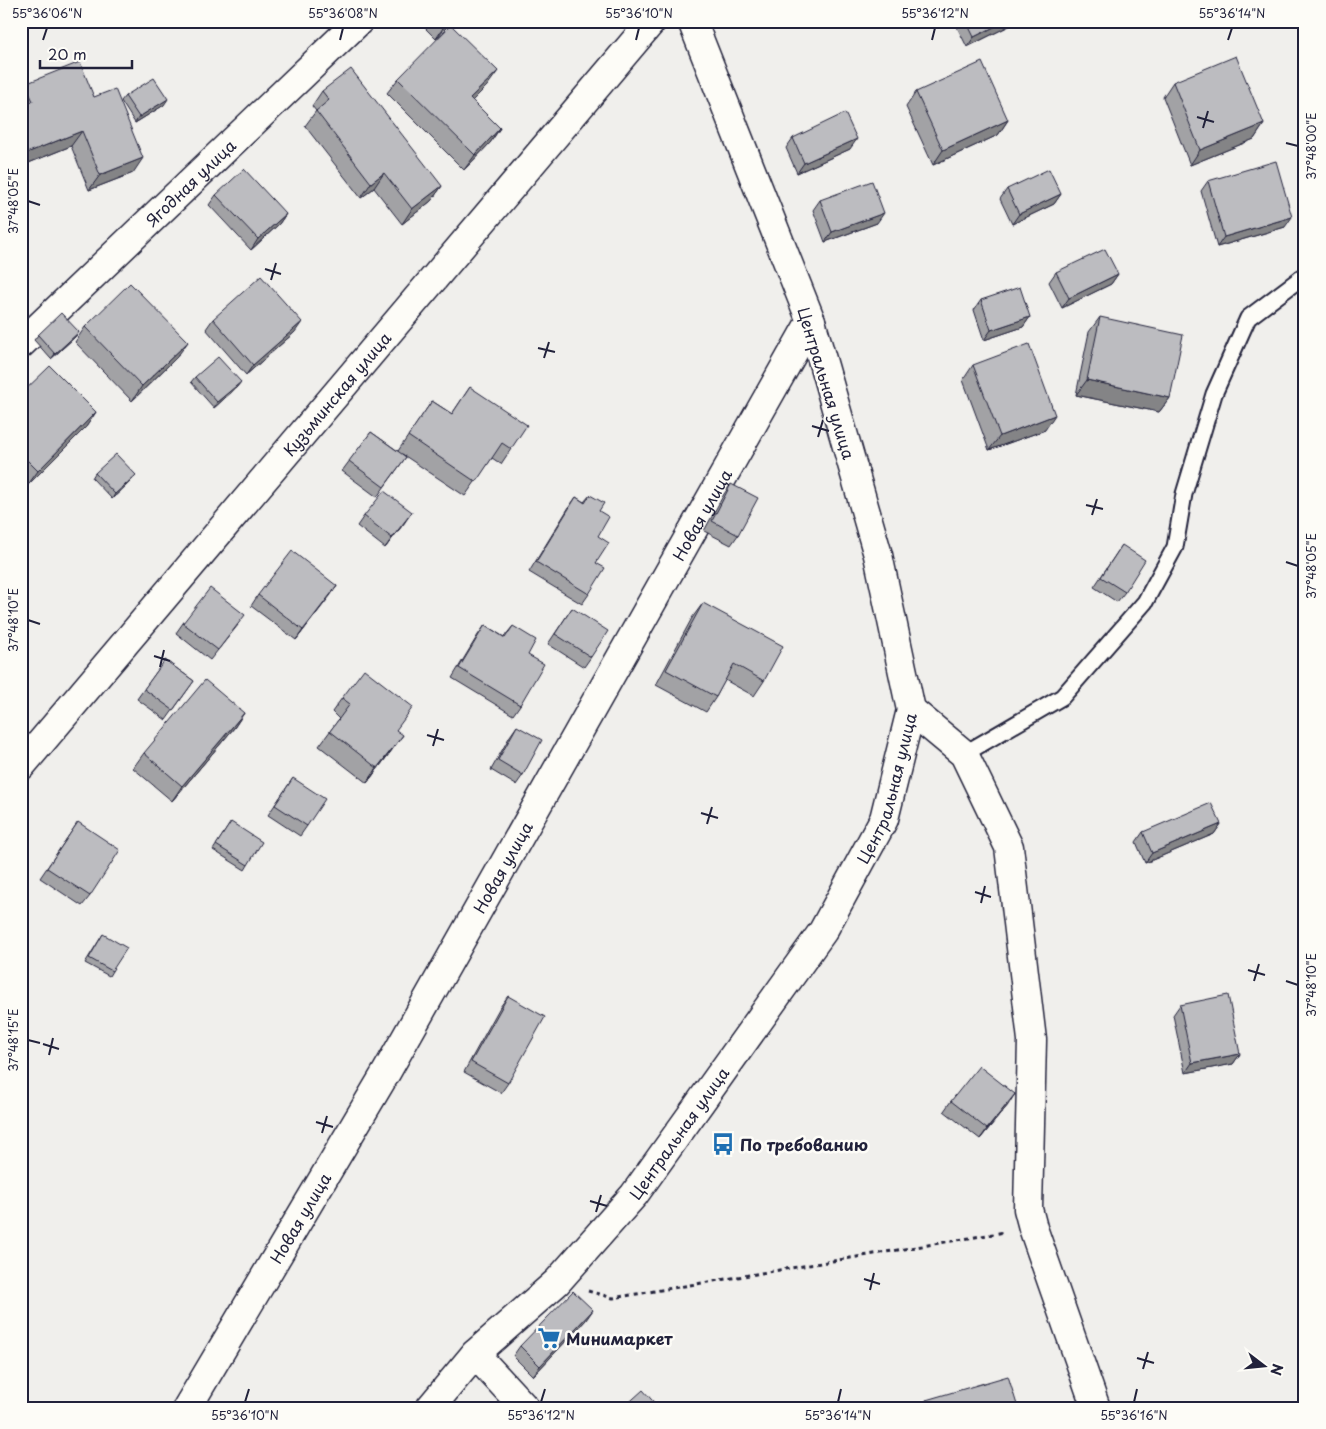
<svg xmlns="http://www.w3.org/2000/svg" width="1326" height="1429" font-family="'Playpen Sans',sans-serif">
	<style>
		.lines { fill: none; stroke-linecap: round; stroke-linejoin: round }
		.service-casing { stroke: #22223b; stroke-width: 19 }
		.minor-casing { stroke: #22223b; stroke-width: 31 }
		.tertiary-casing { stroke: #22223b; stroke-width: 31 }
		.path { stroke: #22223b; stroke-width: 3; stroke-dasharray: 4 4; stroke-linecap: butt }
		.service { stroke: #fdfcf7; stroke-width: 15 }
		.minor { stroke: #fdfcf7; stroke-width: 28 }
		.tertiary { stroke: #fdfcf7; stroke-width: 28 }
		.wall { fill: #a2a2a5; stroke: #22223b }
		.shaded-wall { fill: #848486; stroke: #22223b }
		.building { fill: #bcbcc0; stroke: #22223b }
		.ticks { fill: none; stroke: #22223b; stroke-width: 2 }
		.labels { text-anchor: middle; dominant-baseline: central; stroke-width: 5; stroke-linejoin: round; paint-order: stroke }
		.street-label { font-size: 16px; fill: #22223b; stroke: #fdfcf7 }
		.poi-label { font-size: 16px; font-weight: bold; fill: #22223b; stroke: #fdfcf7; text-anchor: start }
		.neatline { fill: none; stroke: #22223b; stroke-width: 2 }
		.ticks-label { font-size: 12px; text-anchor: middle; fill: #22223b }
	</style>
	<rect width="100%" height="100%" fill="#f0efec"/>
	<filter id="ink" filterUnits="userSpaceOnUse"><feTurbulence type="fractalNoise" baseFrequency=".02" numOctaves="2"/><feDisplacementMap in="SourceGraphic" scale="10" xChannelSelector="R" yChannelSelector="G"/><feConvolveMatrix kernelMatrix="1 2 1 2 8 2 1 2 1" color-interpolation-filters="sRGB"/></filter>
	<g filter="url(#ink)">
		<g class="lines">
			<defs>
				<path id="service" d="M964 754 1062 697 1145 602 1175 547 1184 494 1214 394 1248 318 1305 275"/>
				<g id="minor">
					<path id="s1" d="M21 344 359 21"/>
					<path d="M911 710 964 754 1009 847 1032 1040 1028 1209 1033 1228 1096 1408"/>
					<path id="s2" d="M21 766 652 21"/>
					<path d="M475 1354 525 1408"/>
					<path id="s3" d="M187 1408 387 1071 811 321"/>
				</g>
				<g id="tertiary">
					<path id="s4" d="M430 1408 475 1354 557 1282 634 1195 823 931 884 819 911 710 878 555 811 321 692 21"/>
				</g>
			</defs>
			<use href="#service" class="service-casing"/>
			<use href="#minor" class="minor-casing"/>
			<use href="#tertiary" class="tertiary-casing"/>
			<path class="path" d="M588 1291 613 1298 1005 1232"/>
			<use href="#service" class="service"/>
			<use href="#minor" class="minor"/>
			<use href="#tertiary" class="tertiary"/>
		</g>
		<path class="wall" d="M418 21H452L436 39Z
			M954 21H1019L967 47Z
			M1170 21H1188L1173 28Z
			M398 79 487 86 472 101 500 128 490 143 464 170 387 93Z
			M1173 82 1264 124 1254 139 1190 165 1163 97Z
			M25 84 94 97 133 173 89 190 71 146 21 166V90Z
			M322 91 442 186 431 201 402 224 374 188 361 198 305 126 316 111 312 106Z
			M916 92 1008 120 998 135 933 165 906 107Z
			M125 96 164 105 135 123 121 101Z
			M793 138 850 149 797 173 786 148Z
			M1208 181 1285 227 1217 247 1201 191Z
			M1007 189 1061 194 1054 204 1012 224 1000 199Z
			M216 195 286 214 279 224 251 250 209 205Z
			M820 200 877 223 825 242 813 210Z
			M1056 272 1118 274 1111 284 1062 308 1049 282Z
			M981 300 1030 317 1023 327 984 340 974 310Z
			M1100 317 1170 398 1159 412 1076 395 1089 332Z
			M213 319 295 332 246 375 206 329Z
			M85 327 177 357 132 401 75 342Z
			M79 332 75 337 51 359 34 340 38 335Z
			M973 365 1045 430 989 450 963 380Z
			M195 377 237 387 214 408 191 382Z
			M470 387 511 449 501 464 492 458 465 496 402 454 406 457 377 497 342 471 371 432 398 451 432 401 452 414Z
			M21 394 96 412 86 427 27 486 21 480Z
			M95 473 132 480 112 499 92 478Z
			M731 484 738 535 731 545 704 531 724 494Z
			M590 495 599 511 596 563 589 594 582 604 529 572 569 507 576 497 584 502Z
			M364 516 405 522 385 548 357 526Z
			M1122 545 1125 592 1117 602 1094 587Z
			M337 586 296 640 251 606 258 595Z
			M703 603 764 681 754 696 725 680 716 697 706 712 656 685 692 618Z
			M572 608 591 657 584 667 548 644Z
			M183 623 238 625 210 660 176 633Z
			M485 625 504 637 513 626 528 655 520 705 513 715 452 678 478 635Z
			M165 660 194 681 166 720 137 699Z
			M342 698 396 730 392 750 367 783 319 746 339 719 332 712Z
			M244 713 234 728 172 801 133 768 144 753Z
			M517 726 523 775 516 785 491 770 510 736Z
			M293 778 307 826 300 836 268 815Z
			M78 822 90 896 82 906 40 878Z
			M231 822 248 865 245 870 213 850Z
			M1221 824 1214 834 1145 863 1136 842 1143 832Z
			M103 934 112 971 109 976 85 963Z
			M508 996V1083L501 1093 464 1072 500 1007Z
			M1180 1005 1240 1054 1233 1064 1185 1073 1173 1015Z
			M951 1101 1008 1105 980 1139 944 1111Z
			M586 1320 533 1376 513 1356 520 1346Z
			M926 1400 1018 1408H921Z"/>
		<path class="shaded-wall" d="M450 21H452L436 39 443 28Z
			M1006 21H1019L967 47 974 37Z
			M1178 21H1188L1173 28Z
			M498 71 487 86 460 113 470 98Z
			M168 99 164 105 135 123 139 117Z
			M1008 120 998 135 933 165 943 150Z
			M1264 124 1254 139 1190 165 1200 150Z
			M500 128 490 143 464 170 475 155Z
			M82 131 71 146 21 166V159L24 154Z
			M857 139 850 149 797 173 804 163Z
			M143 158 133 173 89 190 100 175Z
			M384 173 374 188 361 198 371 183Z
			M442 186 431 201 402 224 412 209Z
			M1061 194 1054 204 1012 224 1019 214Z
			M884 213 877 223 825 242 832 232Z
			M286 214 279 224 251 250 258 239Z
			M1292 217 1285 227 1217 247 1224 237Z
			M1118 274 1111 284 1062 308 1069 298Z
			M1030 317 1023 327 984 340 991 330Z
			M302 322 295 332 246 375 253 365Z
			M79 332 75 337 51 359 55 354Z
			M188 342 177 357 132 401 142 386Z
			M1087 380 1170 398 1159 412 1076 395Z
			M241 382 237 387 214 408 217 402Z
			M96 412 86 427 27 486 38 471Z
			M1055 415 1045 430 989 450 1000 436Z
			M136 475 132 480 112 499 115 494Z
			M412 512 405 522 385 548 392 538Z
			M337 586 330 596 296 640 303 630Z
			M244 713 234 728 172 801 182 786Z
			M403 735 392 750 367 783 377 768Z
			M1221 824 1214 834 1145 863 1152 853Z
			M1240 1054 1233 1064 1185 1073 1192 1063Z
			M1015 1094 1008 1105 980 1139 987 1129Z
			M593 1310 586 1320 533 1376 540 1366Z"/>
		<path class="building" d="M436 21H450L443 28Z
			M966 21H1006L974 37Z
			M451 25 498 71 470 98 500 128 475 155 398 79Z
			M1236 56 1264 124 1200 150 1173 82Z
			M80 62 94 97 115 89 143 158 100 175 82 131 24 154 21 147V106L33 101 25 84Z
			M982 62 1008 120 943 150 916 92Z
			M351 69 442 186 412 209 384 173 371 183 316 111 329 100 322 91Z
			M154 78 168 99 139 117 125 96Z
			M845 113 857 139 804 163 793 138Z
			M1276 161 1292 217 1224 237 1208 181Z
			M244 169 286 214 258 239 216 195Z
			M1049 169 1061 194 1019 214 1007 189Z
			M872 181 884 213 832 232 820 200Z
			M1105 249 1118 274 1069 298 1056 272Z
			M261 276 302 322 253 365 213 319Z
			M130 283 188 342 142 386 85 327Z
			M1020 287 1030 317 991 330 981 300Z
			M61 313 79 332 55 354 38 335Z
			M1100 317 1183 335 1170 398 1087 380Z
			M1029 344 1055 415 1000 436 973 365Z
			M218 357 241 382 217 402 195 377Z
			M50 366 96 412 38 471 21 454V394Z
			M470 387 527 425 511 449 502 443 476 482 408 436 432 401 452 414Z
			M371 432 406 457 384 487 349 461Z
			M116 454 136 475 115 494 95 473Z
			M731 484 758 498 738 535 712 521Z
			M384 491 412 512 392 538 364 516Z
			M590 495 604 503 599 511 609 517 598 536 609 543 596 563 605 568 589 594 536 562 576 497 585 503Z
			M21 519 25 522 21 526Z
			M1122 545 1145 560 1125 592 1101 577Z
			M292 551 337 586 303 630 258 595Z
			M210 588 245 615 218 650 183 623Z
			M703 603 783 646 764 681 734 664 716 697 666 670Z
			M572 608 608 631 591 657 555 634Z
			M485 625 505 638 513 626 536 640 528 655 544 664 520 705 459 668Z
			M165 660 194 681 173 710 144 689Z
			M364 669 413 707 396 730 403 735 377 768 330 731 350 704 342 698Z
			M205 680 244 713 182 786 144 753Z
			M517 726 542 740 523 775 498 760Z
			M293 778 325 799 307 826 275 805Z
			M1211 803 1221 824 1152 853 1143 832Z
			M78 822 120 850 90 896 47 868Z
			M231 822 262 842 248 865 216 845Z
			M103 934 127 948 112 971 89 958Z
			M1228 995 1240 1054 1192 1063 1180 1005Z
			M508 996 545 1017 508 1083 471 1062Z
			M979 1066 1015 1094 987 1129 951 1101Z
			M573 1291 593 1310 540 1366 520 1346Z
			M1008 1376 1018 1408H929L926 1400Z
			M643 1390 659 1408H623Z"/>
	</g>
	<path class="ticks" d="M43 40 47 28M340 40 343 28M636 40 639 28M932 40 935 28M1228 40 1232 28M1197 117 1214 122M1203 128 1208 111M1286 143 1298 146M28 201 40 205M265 269 281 274M271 280 276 263M538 348 555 352M544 358 549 342M812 426 829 431M818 437 823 420M1086 505 1103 509M1092 515 1097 499M1286 562 1298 566M28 620 40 624M154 656 170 661M160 667 164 650M427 735 444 740M433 746 438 729M701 813 718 818M707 824 712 807M975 892 991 897M981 903 985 886M1248 970 1265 975M1254 981 1259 964M1286 981 1298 985M28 1040 40 1043M43 1044 59 1049M49 1055 53 1038M316 1122 333 1127M322 1133 327 1116M590 1201 607 1206M596 1212 601 1195M864 1279 880 1284M870 1290 874 1273M1137 1358 1154 1363M1143 1369 1148 1352M245 1402 249 1389M541 1402 545 1389M838 1402 841 1389M1134 1402 1137 1389"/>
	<defs>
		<symbol id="bus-bare" viewBox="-9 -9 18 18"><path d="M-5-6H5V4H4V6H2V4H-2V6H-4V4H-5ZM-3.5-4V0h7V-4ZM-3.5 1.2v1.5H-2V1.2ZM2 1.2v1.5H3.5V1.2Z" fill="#1f6fb2" stroke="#fdfcf7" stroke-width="2.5" paint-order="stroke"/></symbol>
		<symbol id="supermarket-bare" viewBox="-9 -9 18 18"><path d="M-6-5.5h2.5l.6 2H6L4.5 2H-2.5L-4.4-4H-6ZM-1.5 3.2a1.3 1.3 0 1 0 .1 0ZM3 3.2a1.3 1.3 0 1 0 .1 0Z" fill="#1f6fb2" stroke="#fdfcf7" stroke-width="2.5" paint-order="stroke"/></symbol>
	</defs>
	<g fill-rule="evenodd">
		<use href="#bus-bare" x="707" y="1128" width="32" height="32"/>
		<use href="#supermarket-bare" x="533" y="1322" width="32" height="32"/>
	</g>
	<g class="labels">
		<g class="street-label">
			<text stroke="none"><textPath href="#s1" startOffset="234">Ягодная улица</textPath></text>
			<text transform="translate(827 383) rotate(73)">Центральная улица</text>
			<text stroke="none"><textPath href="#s2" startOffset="488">Кузьминская улица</textPath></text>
			<text stroke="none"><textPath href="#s3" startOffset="1031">Новая улица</textPath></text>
			<text stroke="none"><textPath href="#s4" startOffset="778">Центральная улица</textPath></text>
			<text stroke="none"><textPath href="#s3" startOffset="626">Новая улица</textPath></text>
			<text stroke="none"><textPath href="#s4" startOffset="372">Центральная улица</textPath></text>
			<text stroke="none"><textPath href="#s3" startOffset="221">Новая улица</textPath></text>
		</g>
		<g class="poi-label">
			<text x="740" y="1144">По требованию</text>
			<text x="566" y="1338">Минимаркет</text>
		</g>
	</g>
	<rect width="1326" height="1429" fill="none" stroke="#fdfcf7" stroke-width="55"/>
	<g transform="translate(1264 1366) rotate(106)" stroke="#fdfcf7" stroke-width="4" paint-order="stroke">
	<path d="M0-4L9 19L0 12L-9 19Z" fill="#22223b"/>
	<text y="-8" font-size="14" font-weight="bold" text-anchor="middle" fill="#22223b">N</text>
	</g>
	<path d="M40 60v8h92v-8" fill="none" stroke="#22223b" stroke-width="2.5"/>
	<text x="48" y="60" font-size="15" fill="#22223b" stroke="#fdfcf7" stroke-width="4" paint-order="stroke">20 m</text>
	<rect x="28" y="28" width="1270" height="1374" class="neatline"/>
	<g class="ticks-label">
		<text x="47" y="18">55°36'06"N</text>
		<text x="343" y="18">55°36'08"N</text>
		<text x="639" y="18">55°36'10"N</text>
		<text x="935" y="18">55°36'12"N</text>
		<text x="1232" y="18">55°36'14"N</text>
		<text transform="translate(1312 146) rotate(-90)" y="4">37°48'00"E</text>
		<text transform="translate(14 201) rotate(-90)" y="4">37°48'05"E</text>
		<text transform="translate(1312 566) rotate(-90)" y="4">37°48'05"E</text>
		<text transform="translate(14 620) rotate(-90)" y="4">37°48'10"E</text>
		<text transform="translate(1312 985) rotate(-90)" y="4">37°48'10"E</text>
		<text transform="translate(14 1040) rotate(-90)" y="4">37°48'15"E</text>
		<text x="245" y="1420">55°36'10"N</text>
		<text x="541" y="1420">55°36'12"N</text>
		<text x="838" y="1420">55°36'14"N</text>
		<text x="1134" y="1420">55°36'16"N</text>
	</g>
</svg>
